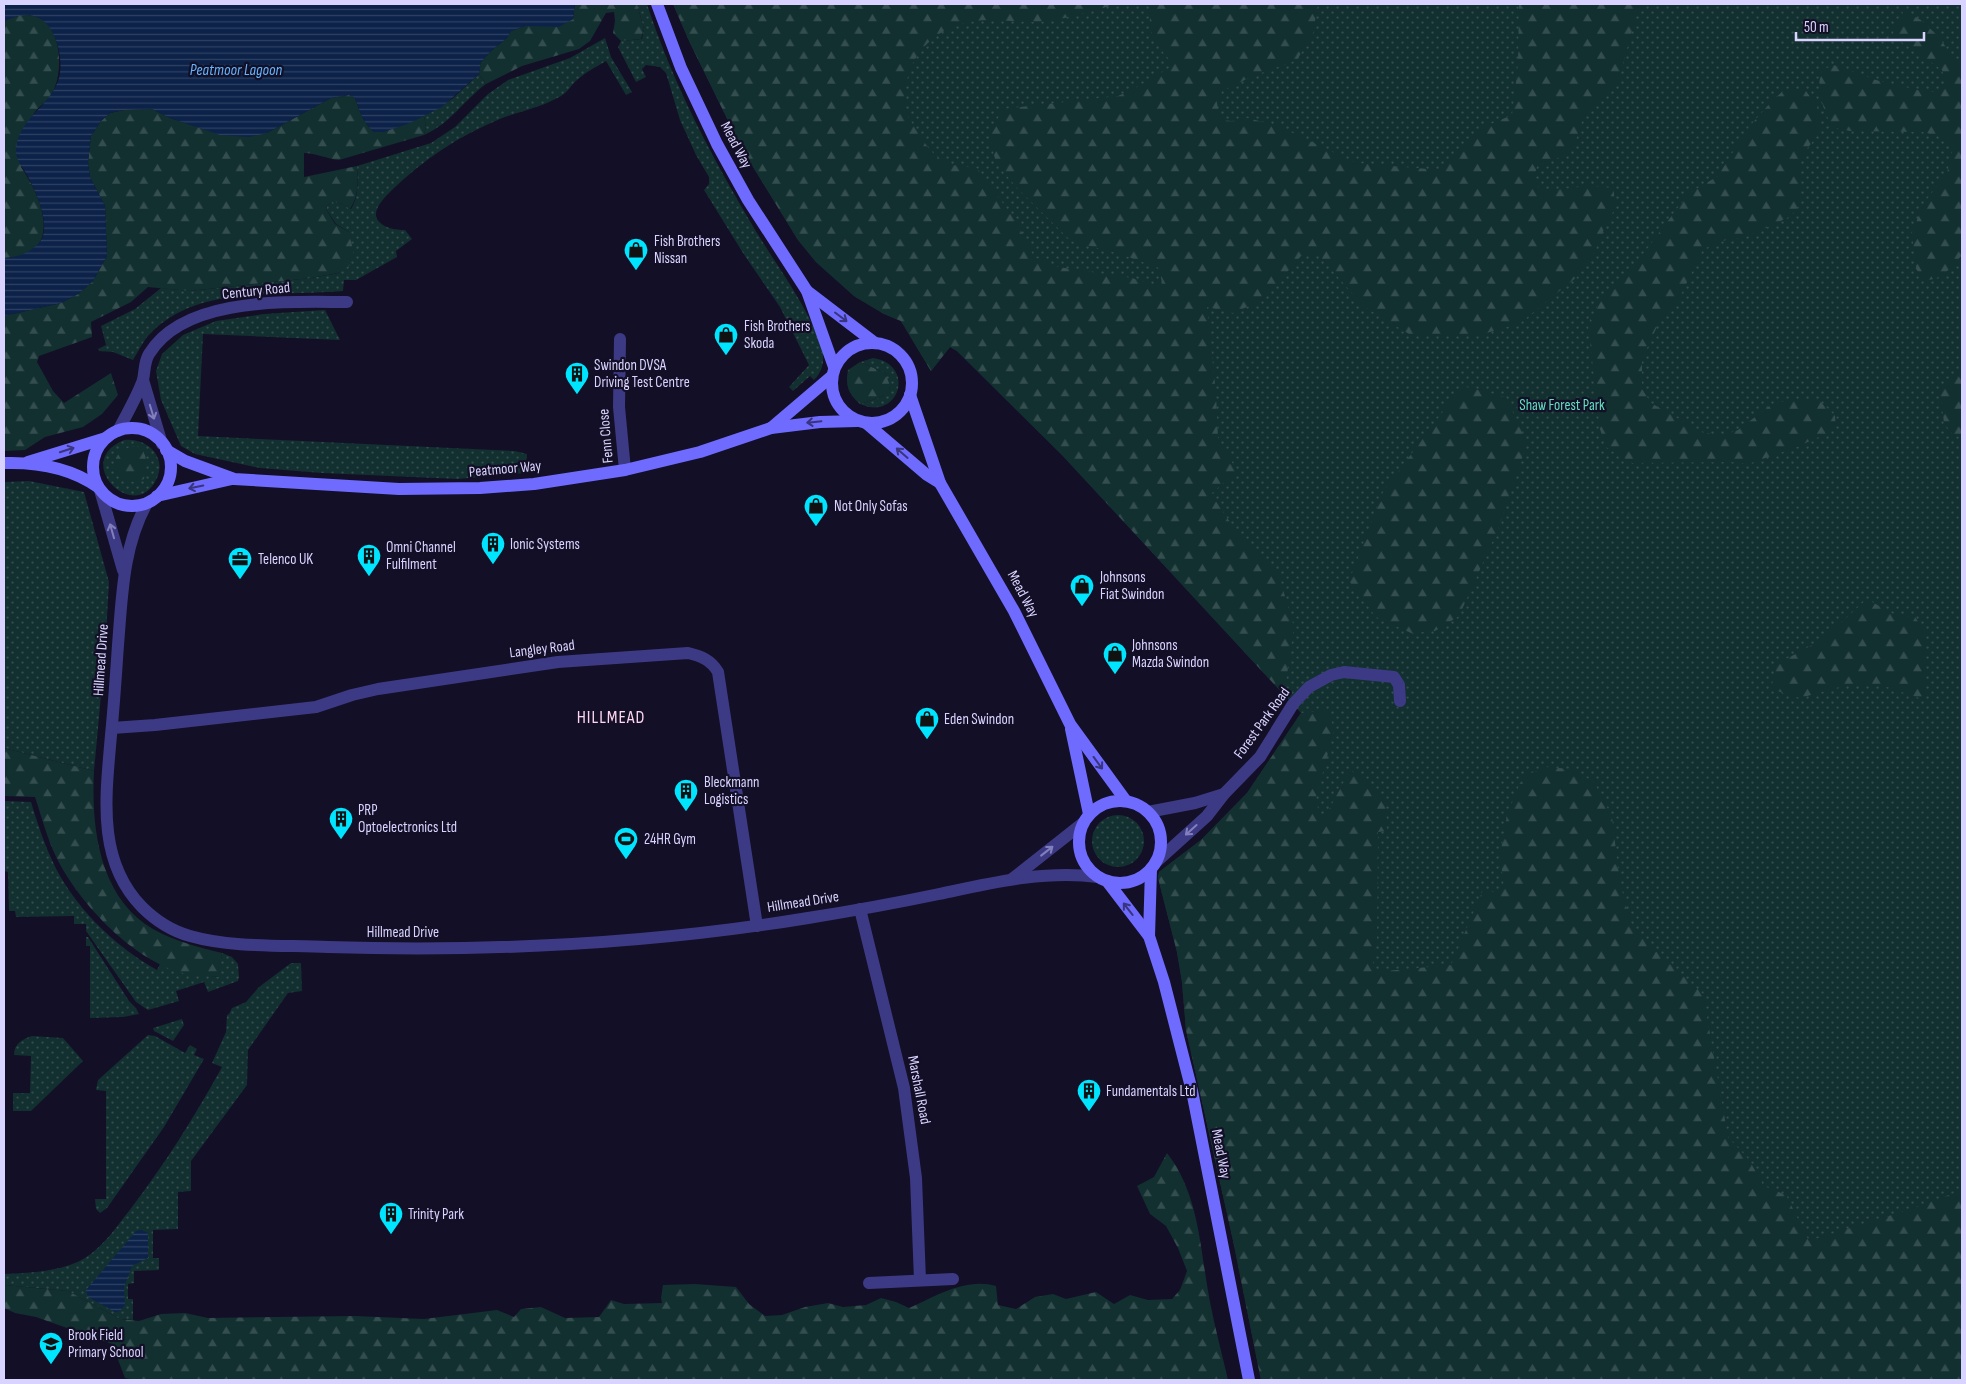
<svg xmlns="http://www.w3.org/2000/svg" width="1966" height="1384" font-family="'Sofia Sans Condensed',sans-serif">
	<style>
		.grass { fill: url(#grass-dots) }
		.forest { fill: url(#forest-firs) }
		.water { fill: url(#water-rules) }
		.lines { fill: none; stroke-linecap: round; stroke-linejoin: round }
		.street { stroke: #3d3a85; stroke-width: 12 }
		.secondary { stroke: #6f6bff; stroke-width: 12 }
		.oneway { stroke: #38347d }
		.oneway2 { stroke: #837fbc }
		.labels { text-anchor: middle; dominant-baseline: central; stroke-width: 4.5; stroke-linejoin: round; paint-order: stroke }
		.street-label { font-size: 15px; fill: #d9d4ff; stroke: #130f26 }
		.poi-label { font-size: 15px; fill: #d9d4ff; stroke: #130f26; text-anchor: start }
		.park-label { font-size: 15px; fill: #5fe0c0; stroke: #130f26 }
		.water-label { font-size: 16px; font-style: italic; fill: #62b6ff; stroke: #130f26 }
		.quarter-label { font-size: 18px; letter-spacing: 1px; fill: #ffd6f0; stroke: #130f26 }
	</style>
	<defs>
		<pattern id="grass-dots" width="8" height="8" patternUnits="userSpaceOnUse" patternTransform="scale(1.25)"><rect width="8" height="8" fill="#12302f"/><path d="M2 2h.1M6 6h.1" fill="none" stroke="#344d4e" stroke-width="1.8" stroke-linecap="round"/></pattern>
		<pattern id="forest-firs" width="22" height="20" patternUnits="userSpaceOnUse" patternTransform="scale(1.25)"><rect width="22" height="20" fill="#12302f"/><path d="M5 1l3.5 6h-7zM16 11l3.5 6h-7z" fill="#344d4e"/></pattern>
		<pattern id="water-rules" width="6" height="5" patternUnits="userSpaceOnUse" patternTransform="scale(1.25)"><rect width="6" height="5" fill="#0c2248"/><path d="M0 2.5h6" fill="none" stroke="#2f4163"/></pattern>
	</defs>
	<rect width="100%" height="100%" fill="#130f26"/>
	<g class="grass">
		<path d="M637,4h10c26,81 66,155 110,229 22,36 49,71 64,112 4,13 3,25 -7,35l-4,-4 -17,15 -4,-4 20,-22 -29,-58 -37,-54 -39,-63 5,-6v-7l-13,-22 -16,-35 -14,-47 -6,-6 -14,-2 -4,4 4,8 -10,5 -18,-35 3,-6 21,-2 2,-10z"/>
		<path d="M673,4h1289v1376h-701l-27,-135 -48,-215 -4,-48 -5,-30 -19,-74 1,-6 42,-32 46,-47 54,-80 -239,-258 -105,-104 -7,-4 -19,24 -30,-50 -17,-7 -30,-18 -38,-34 -18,-22 -56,-91 -52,-106z"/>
		<path d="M605,38l6,19 21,35 -6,3 -20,-34c-10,6 -20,11 -29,19 -6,5 -9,12 -16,16 -18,11 -41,15 -61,23 -40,16 -77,41 -108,71 -6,6 -20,19 -15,29 5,9 19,11 28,11l7,9 -16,12 1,6 -41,23h-12l-1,11c-64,6 -148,-8 -196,46 -5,7 -10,16 -14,23l-20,-8 -14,-1 -1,-2 8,-4 -5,-19 34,-17 26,-21 28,3 122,-13 28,-5 10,-41 -13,-8 -10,-15 1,-3 5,-4 8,1 11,6c8,-13 7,-28 6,-43l74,-23 24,-16 33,-33 20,-14 62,-22z"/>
		<path d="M479,74l7,10c-22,16 -36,40 -62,51l2,-8 -2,-11 28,-17z"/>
		<path d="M325,310l15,30 -137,-6 -5,102 317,15 12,3 -2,19 -67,6 -136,-6 -62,-5 -65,-14 -14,-8 -20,-46 -5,-29 6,-17 21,-19 33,-14 48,-7z"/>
		<path d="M873,358c44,7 26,64 -13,46l21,-7 9,-7 -5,-17 -25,-11z"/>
		<path d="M124,440c21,-3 43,15 33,38 -21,48 -87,-16 -33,-38z"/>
		<path d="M29,481l55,11 25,90 -4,71 -11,118 -90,-23v-266z"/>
		<path d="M4,801l27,1c6,19 12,39 21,58 20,45 62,86 105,110l3,-6 17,7 41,6 4,-24 10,4 6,7 1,13 -1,4 -30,11 -4,-10 -28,9 3,10 -31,9 -12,-8 -50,-71v-7h-12v-8l-58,1 -1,-6h-6l-1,-39 -4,-1z"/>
		<circle cx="1118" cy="841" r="26"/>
		<path d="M86,937h2l41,64 7,7 3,6 -16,3 -33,1v-72h-4z"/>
		<path d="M291,963h10l1,28 -14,2 -40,57 -1,35 -56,76v30l-13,1v37l-25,1v28h6v12l-25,1v12l-6,1v15h5v21l-13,-1 -52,-28 -64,-6v-11c23,-1 49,-2 71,-11 23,-9 39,-33 54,-52 35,-46 65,-93 93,-144l-10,-4 14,-31 1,-17 2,-1 3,-6 14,-6 13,-15z"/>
		<path d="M182,1019l2,6 -11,16 -19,-10 -1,-3z"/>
		<path d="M148,1035l7,1 30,17 5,-8 7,4 -3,6 10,4 -40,68 -57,81 -7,5 -4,-4 -1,-10h11v-108l-10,-1 2,-10z"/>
		<path d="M32,1036l31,2 20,23 -52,50h-18v-18h17l1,-37 -17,-1c0,-11 8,-16 18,-19z"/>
	</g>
	<g class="forest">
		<path d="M575,4h62l7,25 -3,10 -20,2 -8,-8 2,-12 -1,-9 -8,1 -16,28 -11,8 -57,17 -36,18 -7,-10 2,-12 10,-11 16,-13 4,-7 14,-5h34l14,-7z"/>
		<path d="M673,4h444c-22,6 -45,13 -67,17 -20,3 -40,-1 -61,-1 -38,0 -73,21 -82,60 -3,14 -5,26 3,40 10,14 19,35 37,43 8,3 21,4 30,5l39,53 18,36 24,10 74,11 31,10 -4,-20 -39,-14 -49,-13 -54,-53 -21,-25 -7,-29 14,-25 115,-13 19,-9 32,-19v-9c-16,-18 -24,-31 -16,-55h165l-5,29 -16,27 -44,16 -31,15 -5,12 3,17 12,1 16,-3 30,8 78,37 84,7 37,-40 35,-15 6,-51 1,-60h124l-5,5 -19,69 -35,37 -7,22 -9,17 -31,12 -3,12 5,10 15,2 34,-4 25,2 3,19 -10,17 -11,27 -18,26 -57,46 -40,12 -71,-1 -46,-28 -45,-52 -17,2 -38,44 -30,13 -26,-6 9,87 2,44 19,33 -26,23 25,37 43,45 15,51 -10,68 -222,-240 -105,-104 -7,-4 -19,24 -30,-50 -17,-7 -30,-18 -38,-34 -18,-22 -56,-91 -52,-106z"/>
		<path d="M1901,10l20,10 18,17 23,34v184c-11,12 -19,25 -37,25l-9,-11 -4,-37 12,-29 23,-30 6,-25 -5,-9 -25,-7 -73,-1 -18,-4c-9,-19 -17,-37 -10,-57l12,-5 42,15 50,12h12l8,-7 -4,-15 -49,-34 1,-10 9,-13z"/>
		<path d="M22,14c4,1 11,1 15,3 26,10 27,58 14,78 -4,7 -14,12 -18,20 -5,9 -9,40 -12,52 22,32 44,89 -17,91v-237z"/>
		<path d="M1783,91h23l14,20v15l-7,15 -12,16 -1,47 -9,12 -21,10 -27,12 -17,2 -23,9 -25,52 -17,17 -19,41v30l9,14 50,29 20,4 17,-6 34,-26 24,-5 23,1 16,16 1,13 -39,18 -49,17 -17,-2 -99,1 -26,-16 -6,-18 -12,-105 14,-26 21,-20 21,-25 44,-59 30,-18 30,-48 24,-27z"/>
		<path d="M349,95l6,3c5,14 8,25 19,34h9l41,-16 2,11 -2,8 -85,25c-12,-1 -23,-7 -35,-7v24l53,-11c1,16 2,30 -7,43l-10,-6 -8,-1 -5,4 -1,3 9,15 14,8 5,23 -5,11 -11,7 -27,5 -122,13 -41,-4 -17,15 -40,20 1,15 -53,19 -2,6 16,29 11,12 47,-30 7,22 -16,19 -19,13 -38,10 -20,13 -21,1v-135l57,-13 17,-9 15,-13 14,-25 -2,-50 -15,-29 -2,-15 3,-26 10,-15 9,-8 14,-3 28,-1 18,9 36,12 61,3 64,-35z"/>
		<path d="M860,362l25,11 4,10 1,8 -9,6 -21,7c-12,-10 -15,-19 -12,-34z"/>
		<path d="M1953,376l9,1v60l-8,-1 -10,-13 -4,-31z"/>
		<path d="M1462,386l44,11 21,46 -28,84 -40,89 -24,15 -24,2 -35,-16 -27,-36 34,-89z"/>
		<path d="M136,446l6,3c6,10 5,18 2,30l-8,3 -14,-1c-14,-15 -7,-33 14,-35z"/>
		<path d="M1867,599l28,16 20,2 11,17 -1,66 -38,-13 -37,-3 -50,14 -29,-9 6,-25 46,-25z"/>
		<path d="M1329,710l5,21 -19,71 9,17 26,-49c33,22 37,20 37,61l-9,1 -1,106 -5,31 2,3 77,-7 32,-75 15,3 6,-5 -4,-33 7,-40 13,-32 9,-9 17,-7 25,2 23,13 18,35 6,51 6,32 8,25 16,19 55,50 25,143 21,23 15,26 22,9 23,46 108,-34 45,-17v190h-701l-27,-135 -48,-215 -4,-48 -5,-30 -19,-74 1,-6 42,-32 46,-47 54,-80z"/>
		<path d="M4,748l90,23c-3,56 5,127 59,158 21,12 45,18 69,24l-3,24c-10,-1 -21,-1 -31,-3 -49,-9 -102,-64 -126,-106 -13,-22 -19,-47 -27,-71l-31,-1z"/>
		<path d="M1167,1153c33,42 33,98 43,149 5,26 12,52 18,78h-1092l-11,-2 -13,-34 -76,-27 -21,-4 -11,-5v-23l64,6 52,28 19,2 22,-7 24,-1 23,5 147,-2 69,3 73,-9 17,7 7,-8 20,-2 24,11 34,-1 12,-17 13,4 38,-1 -1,-5 2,-13 32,-1 41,3 13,17 16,12 17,-1 23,-8 23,-4 15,4 23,-2 15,-7 15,4 13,6c27,-12 57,-31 87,-22l2,19 18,4 19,-12 18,-3 13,5 30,-7 18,12 16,-9 18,5 24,-1 8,-9 7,-19 -9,-23 -12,-22 -16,-12 -13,-28 17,-9z"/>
	</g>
	<g class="water">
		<path d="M4,4h571l-2,15 -14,8 -34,-1 -14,5 -4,7 -16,13 -10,11 -2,12 -37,33 -34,17 -25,8h-9c-11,-9 -14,-20 -19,-34l-6,-3 -18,3 -64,35 -18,4 -29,-2 -50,-17 -18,-9 -28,1 -14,3 -9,8 -10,15 -3,26 2,15 15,29 2,50 -14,25 -15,13 -17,9 -57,13v-58c13,-1 24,-4 34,-14 15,-15 -1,-50 -10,-67 -4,-8 -13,-17 -12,-27 2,-31 32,-42 42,-69 7,-19 -1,-56 -21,-64 -12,-5 -22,0 -33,4z"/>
		<path d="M141,1230l7,3v25l-16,8 -8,21 1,18 -5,6 -5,1 -27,-15 -2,-7 50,-59z"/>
	</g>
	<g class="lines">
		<g class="street">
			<path d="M620,339l-1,68 6,63"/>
			<path d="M143,380l19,64"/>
			<path d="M118,431c8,-16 19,-34 25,-51 2,-9 1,-18 6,-26 35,-58 140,-52 198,-52"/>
			<path d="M100,490l23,80"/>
			<path d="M147,503c-24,43 -25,93 -29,142 -2,30 -4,60 -7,90 -5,60 -15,125 31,172 13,13 30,24 48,29 42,12 94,9 138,11 161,5 322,-3 480,-29 44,-7 88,-15 131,-24 52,-11 105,-24 159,-17"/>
			<path d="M112,728l43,-3 161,-18 36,-12 26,-6 180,-27 130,-9c13,3 23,7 30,19l39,254"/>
			<path d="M1148,812l47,-9 29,-9"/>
			<path d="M1155,863l52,-47 17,-22 36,-37 33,-53 16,-17 22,-12 13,-3 50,5 5,8 1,16"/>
			<path d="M1012,879l71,-56"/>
			<path d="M860,909l44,179 12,90 4,102"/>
			<path d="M869,1283l84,-4"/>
		</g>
		<g class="secondary">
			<path d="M657,4l24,64 36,76 31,56 59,91 27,76"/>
			<path d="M807,291l68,52"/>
			<circle cx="872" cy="383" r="40"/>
			<path d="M910,395l30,88 74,128 56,113 56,77"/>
			<path d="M866,423l61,52 13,8"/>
			<path d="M771,428l61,-52"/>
			<circle cx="132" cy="467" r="39"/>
			<path d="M166,450l19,11 49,18 165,10 81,-1 54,-4 91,-14 75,-18 71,-24 49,-6 37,-1"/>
			<path d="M28,462l78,-24"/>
			<path d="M4,463c32,-1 67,5 94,24"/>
			<path d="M157,496l75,-17"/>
			<path d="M1071,729l18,85"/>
			<circle cx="1120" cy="842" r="41"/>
			<path d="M1107,881l42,55 15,46 28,109 57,289"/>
			<path d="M1149,936l2,-67"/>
		</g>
	</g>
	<defs><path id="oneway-shaft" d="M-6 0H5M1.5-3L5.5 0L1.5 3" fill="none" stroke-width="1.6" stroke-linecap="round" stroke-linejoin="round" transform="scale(1.25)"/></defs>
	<g class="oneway">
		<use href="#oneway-shaft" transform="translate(841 317) rotate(37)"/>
		<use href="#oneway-shaft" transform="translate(814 422) rotate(174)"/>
		<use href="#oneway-shaft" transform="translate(67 450) rotate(-18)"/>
		<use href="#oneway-shaft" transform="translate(902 453) rotate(-139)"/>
		<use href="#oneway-shaft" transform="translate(196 487) rotate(168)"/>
		<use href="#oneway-shaft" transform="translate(1098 763) rotate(54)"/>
		<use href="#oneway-shaft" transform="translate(1128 909) rotate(-128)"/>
	</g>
	<g class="oneway2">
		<use href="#oneway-shaft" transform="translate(152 412) rotate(73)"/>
		<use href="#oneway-shaft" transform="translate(112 531) rotate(-106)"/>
		<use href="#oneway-shaft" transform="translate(1191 830) rotate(138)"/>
		<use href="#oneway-shaft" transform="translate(1047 851) rotate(-38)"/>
	</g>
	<defs>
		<symbol id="shop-pin" viewBox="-11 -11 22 30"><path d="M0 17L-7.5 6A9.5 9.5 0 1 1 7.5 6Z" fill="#00e5ff" stroke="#130f26"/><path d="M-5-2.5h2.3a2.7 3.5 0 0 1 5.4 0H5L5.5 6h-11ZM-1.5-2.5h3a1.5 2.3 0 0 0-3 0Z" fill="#111"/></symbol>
		<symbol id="building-pin" viewBox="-11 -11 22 30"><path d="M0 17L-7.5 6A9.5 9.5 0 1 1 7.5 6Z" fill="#00e5ff" stroke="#130f26"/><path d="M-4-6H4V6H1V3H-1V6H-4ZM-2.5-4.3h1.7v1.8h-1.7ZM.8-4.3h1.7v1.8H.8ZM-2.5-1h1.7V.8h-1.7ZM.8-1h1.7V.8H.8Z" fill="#111"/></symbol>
		<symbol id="office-pin" viewBox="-11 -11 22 30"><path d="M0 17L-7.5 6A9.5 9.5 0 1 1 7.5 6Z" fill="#00e5ff" stroke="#130f26"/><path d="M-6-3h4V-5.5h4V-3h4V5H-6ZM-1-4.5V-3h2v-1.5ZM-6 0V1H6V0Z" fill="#111"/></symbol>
		<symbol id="stadium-pin" viewBox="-11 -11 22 30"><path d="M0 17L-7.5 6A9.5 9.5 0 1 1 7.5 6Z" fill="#00e5ff" stroke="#130f26"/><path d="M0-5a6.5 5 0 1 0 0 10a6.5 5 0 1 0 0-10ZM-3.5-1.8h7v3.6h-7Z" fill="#111"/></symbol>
		<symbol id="school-pin" viewBox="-11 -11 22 30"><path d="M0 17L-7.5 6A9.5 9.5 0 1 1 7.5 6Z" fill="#00e5ff" stroke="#130f26"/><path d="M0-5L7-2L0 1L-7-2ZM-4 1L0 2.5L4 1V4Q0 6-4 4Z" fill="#111"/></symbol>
	</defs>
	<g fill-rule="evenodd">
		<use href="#shop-pin" x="622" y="236" width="28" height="38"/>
		<use href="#shop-pin" x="712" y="321" width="28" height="38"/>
		<use href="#building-pin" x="563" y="360" width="28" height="38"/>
		<use href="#shop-pin" x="802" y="492" width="28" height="38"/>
		<use href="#building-pin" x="479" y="530" width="28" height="38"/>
		<use href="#building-pin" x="355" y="542" width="28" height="38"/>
		<use href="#office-pin" x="226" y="545" width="28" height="38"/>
		<use href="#shop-pin" x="1068" y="572" width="28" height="38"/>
		<use href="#shop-pin" x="1101" y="640" width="28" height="38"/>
		<use href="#shop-pin" x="913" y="705" width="28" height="38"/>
		<use href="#building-pin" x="672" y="777" width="28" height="38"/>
		<use href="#building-pin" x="327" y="805" width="28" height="38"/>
		<use href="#stadium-pin" x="612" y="825" width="28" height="38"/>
		<use href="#building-pin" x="1075" y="1077" width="28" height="38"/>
		<use href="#building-pin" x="377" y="1200" width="28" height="38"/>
		<use href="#school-pin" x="37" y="1330" width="28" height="38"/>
	</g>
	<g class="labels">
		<g class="street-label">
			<text transform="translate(736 145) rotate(62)">Mead Way</text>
			<text transform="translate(256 291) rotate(-6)">Century Road</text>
			<text transform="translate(606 436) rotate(-95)">Fenn Close</text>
			<text transform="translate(505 469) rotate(-5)">Peatmoor Way</text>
			<text transform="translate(1023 594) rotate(62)">Mead Way</text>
			<text transform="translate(542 649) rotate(-7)">Langley Road</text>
			<text transform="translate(101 660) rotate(-86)">Hillmead Drive</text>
			<text transform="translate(1262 723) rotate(-54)">Forest Park Road</text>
			<text transform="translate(803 902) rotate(-9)">Hillmead Drive</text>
			<text x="403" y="932">Hillmead Drive</text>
			<text transform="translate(919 1090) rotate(79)">Marshall Road</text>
			<text transform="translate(1221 1154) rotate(79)">Mead Way</text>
		</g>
		<g class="poi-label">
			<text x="654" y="241">Fish Brothers<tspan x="654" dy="17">Nissan</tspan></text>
			<text x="744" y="326">Fish Brothers<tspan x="744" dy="17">Skoda</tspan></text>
			<text x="594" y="365">Swindon DVSA<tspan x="594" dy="17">Driving Test Centre</tspan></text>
			<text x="834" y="506">Not Only Sofas</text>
			<text x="510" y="544">Ionic Systems</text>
			<text x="386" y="547">Omni Channel<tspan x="386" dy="17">Fulfilment</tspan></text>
			<text x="258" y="559">Telenco UK</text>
			<text x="1100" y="577">Johnsons<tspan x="1100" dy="17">Fiat Swindon</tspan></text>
			<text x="1132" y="645">Johnsons<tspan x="1132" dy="17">Mazda Swindon</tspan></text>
			<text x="944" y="719">Eden Swindon</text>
			<text x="704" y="782">Bleckmann<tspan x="704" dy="17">Logistics</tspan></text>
			<text x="358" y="810">PRP<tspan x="358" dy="17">Optoelectronics Ltd</tspan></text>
			<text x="644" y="839">24HR Gym</text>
			<text x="1106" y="1091">Fundamentals Ltd</text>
			<text x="408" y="1214">Trinity Park</text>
			<text x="68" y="1335">Brook Field<tspan x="68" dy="17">Primary School</tspan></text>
		</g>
		<g class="park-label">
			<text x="1562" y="405">Shaw Forest Park</text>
		</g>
		<g class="water-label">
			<text x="236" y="70">Peatmoor Lagoon</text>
		</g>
		<g class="quarter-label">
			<text x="611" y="717">HILLMEAD</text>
		</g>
	</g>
	<rect width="1966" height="1384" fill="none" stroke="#d9d4ff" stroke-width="10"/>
	<path d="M1796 32v8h128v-8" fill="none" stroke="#d9d4ff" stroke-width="2.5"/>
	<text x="1804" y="32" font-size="15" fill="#d9d4ff" stroke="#130f26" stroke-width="4" paint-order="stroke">50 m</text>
</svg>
